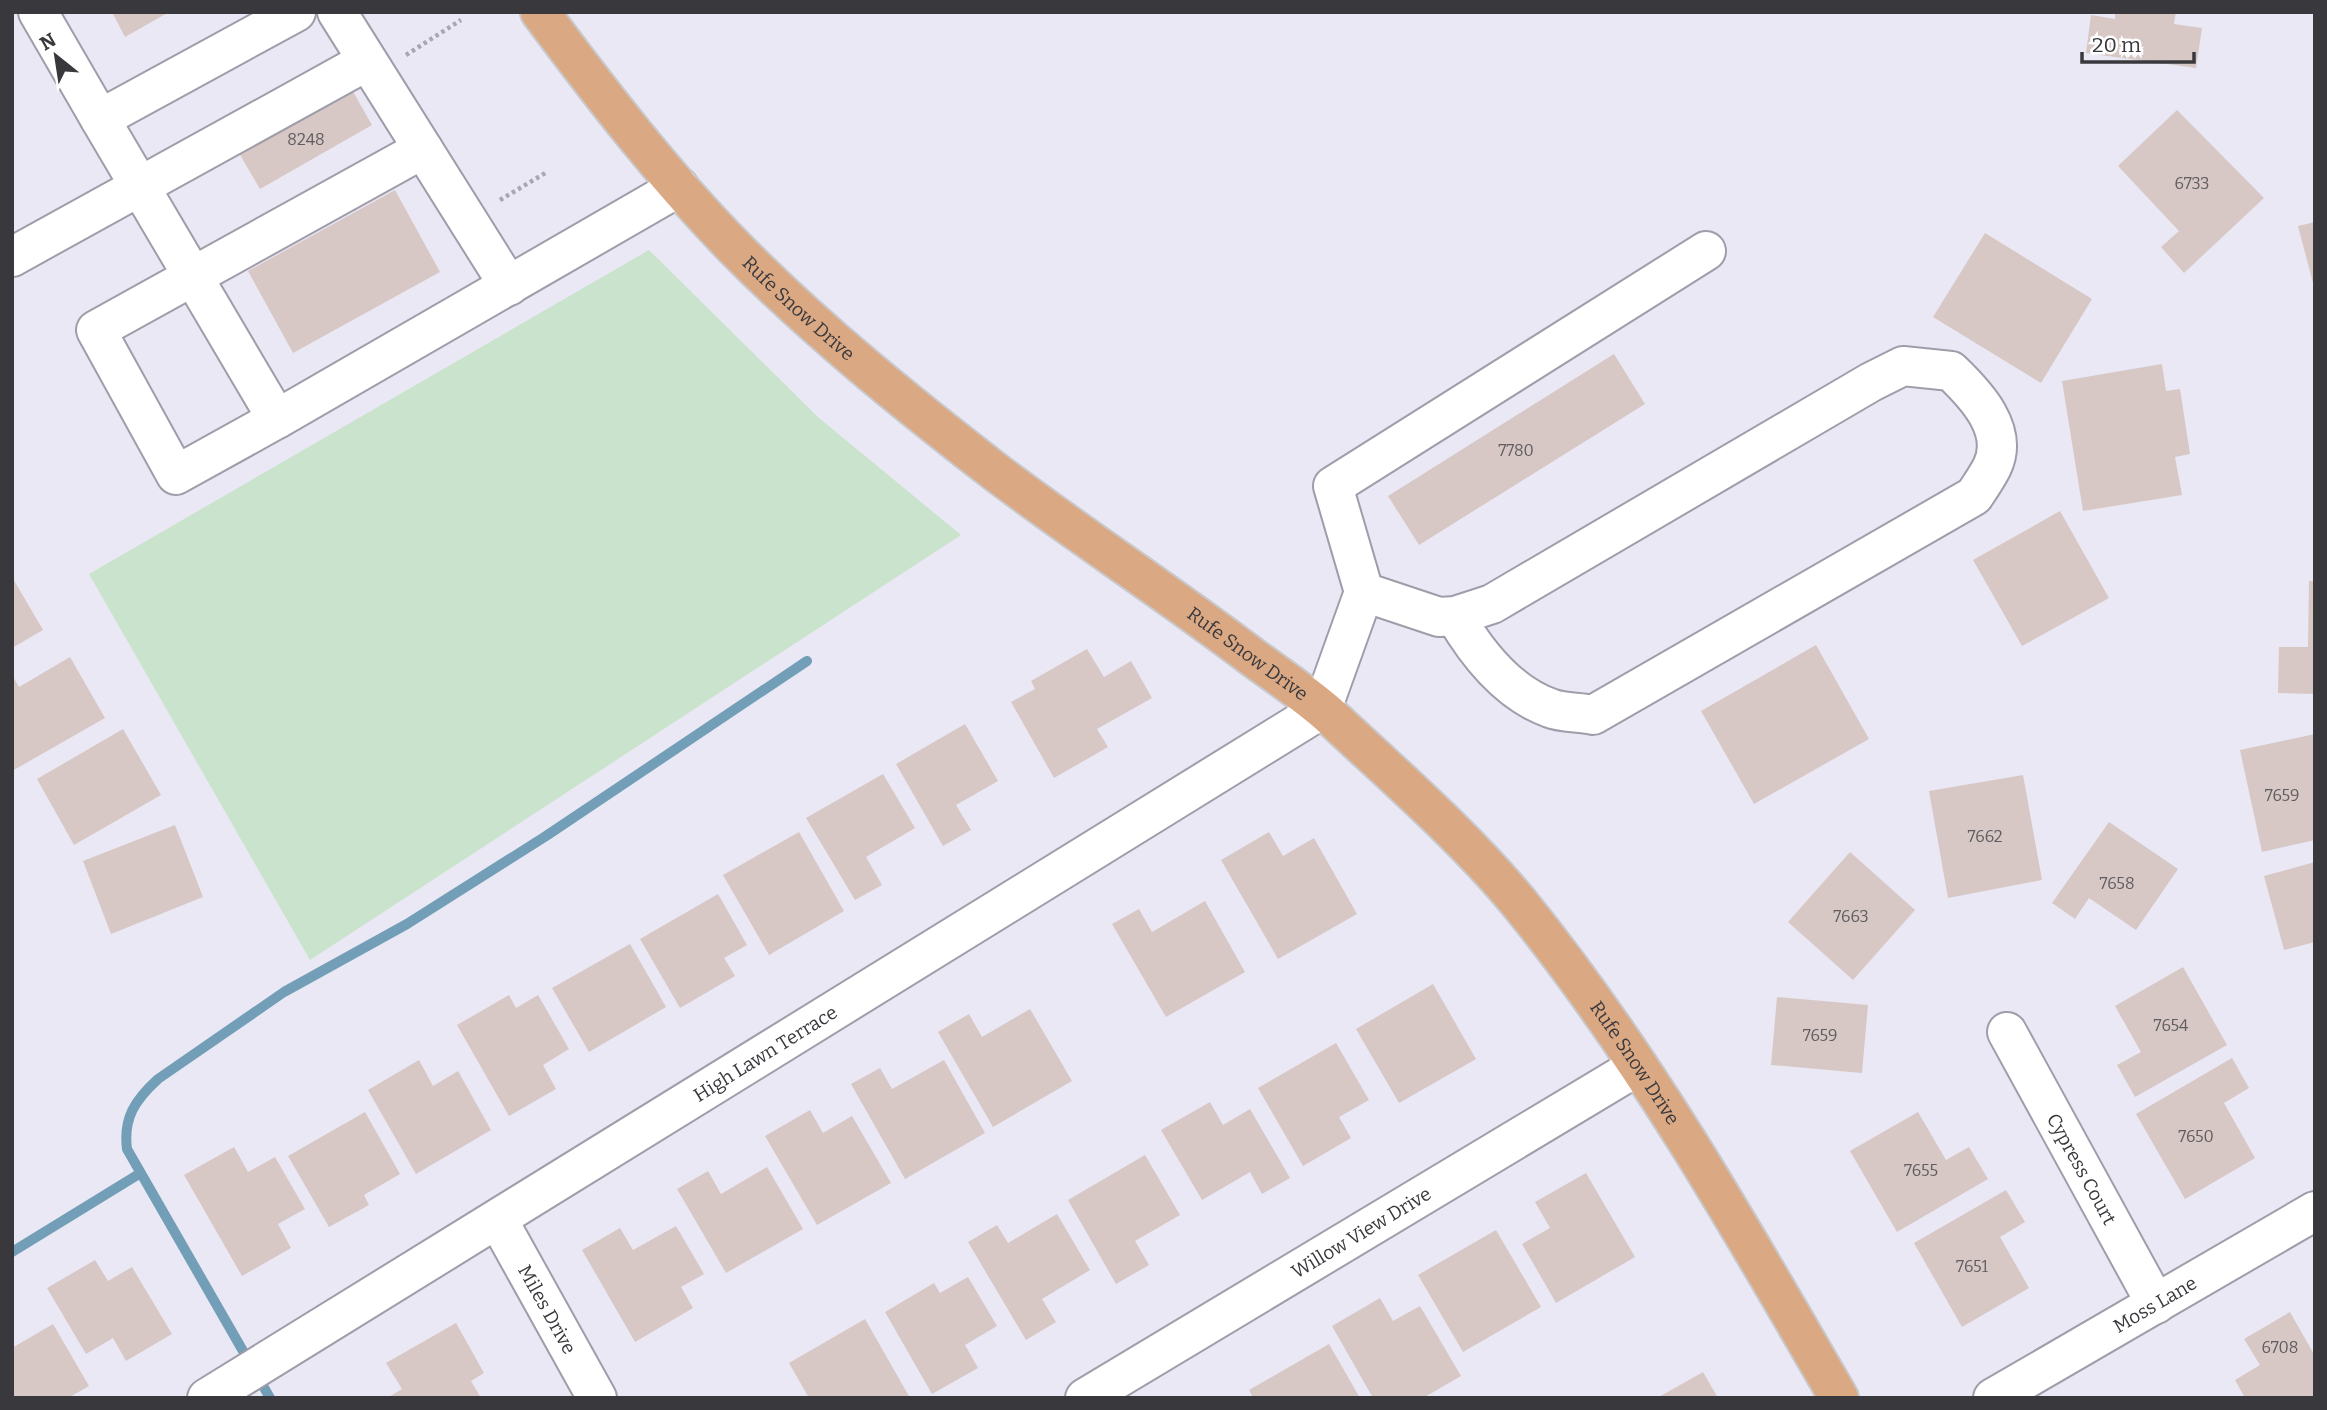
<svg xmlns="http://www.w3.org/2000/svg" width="2327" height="1410" font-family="Bitter,serif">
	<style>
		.green { fill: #cae3cc }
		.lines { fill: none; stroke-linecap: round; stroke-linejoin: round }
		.stream { stroke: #729fb7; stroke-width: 10 }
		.building { fill: #d7c8c6 }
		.minor-casing { stroke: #9e9da9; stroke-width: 42 }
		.major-casing { stroke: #c8c7c9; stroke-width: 42 }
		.path { stroke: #a8a6b0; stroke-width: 4.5; stroke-dasharray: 3.5 3.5; stroke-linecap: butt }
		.minor { stroke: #fff; stroke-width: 38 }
		.major { stroke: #daa883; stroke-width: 38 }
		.labels { text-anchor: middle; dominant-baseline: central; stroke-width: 5; stroke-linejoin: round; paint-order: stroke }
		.number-label { font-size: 16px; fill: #605c5f }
		.street-label { font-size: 19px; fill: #39383d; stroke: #fff }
	</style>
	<rect width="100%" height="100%" fill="#eae8f4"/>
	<path class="green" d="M649,250l170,168 142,117 -651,425 -221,-386z"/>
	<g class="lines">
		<g class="stream">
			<path d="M12,1252l127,-78"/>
			<path d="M270,1398l-143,-249c-4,-31 8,-49 31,-70l126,-87 123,-68 139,-88 261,-175"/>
		</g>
	</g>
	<g class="building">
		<path d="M112,12h57l-44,25z"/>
		<path d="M2115,12h61l-2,12 28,4 -6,40 -110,-15 5,-38 24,4z"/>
		<path d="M351,88l21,37 -112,64 -21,-36z"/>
		<path d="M2177,110l87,88 -80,75 -23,-26 18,-16 -61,-65z"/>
		<path d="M395,190l45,82 -147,81 -45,-82z"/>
		<path d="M2315,222v65h-1l-16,-61z"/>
		<path d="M1985,233l107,66 -51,84 -108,-66z"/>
		<path d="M1614,354l31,50 -226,141 -31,-49z"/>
		<path d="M2162,364l4,27 14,-2 10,65 -15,3 7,38 -99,16 -21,-130z"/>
		<path d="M2060,511l49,87 -87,48 -49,-86z"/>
		<path d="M12,577l31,53 -31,18z"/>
		<path d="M2309,581h6v113l-37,-1 1,-46h29z"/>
		<path d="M1816,645l53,94 -115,65 -53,-93z"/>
		<path d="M1087,649l17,28 27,-16 21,37 -55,31 11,18 -54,31 -43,-76 24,-13 -4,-8z"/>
		<path d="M70,657l35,61 -93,53v-96l7,12z"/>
		<path d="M965,724l33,57 -42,24 15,25 -28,16 -47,-82z"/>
		<path d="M123,729l38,66 -87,50 -37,-66z"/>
		<path d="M2315,734v106l-53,12 -22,-102z"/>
		<path d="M883,774l32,54 -49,29 16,28 -27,15 -49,-82z"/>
		<path d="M2023,775l19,105 -94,18 -19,-107z"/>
		<path d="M2109,822l69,47 -42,61 -47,-32 -14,21 -23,-16z"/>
		<path d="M175,825l28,72 -92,37 -28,-73z"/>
		<path d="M799,832l45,79 -75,44 -46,-80z"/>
		<path d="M1269,832l14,24 31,-18 43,76 -79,45 -57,-99z"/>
		<path d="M1850,852l65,58 -62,70 -65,-58z"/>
		<path d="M2315,862v80l-31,8 -20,-74z"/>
		<path d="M718,894l29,51 -23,13 11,18 -55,32 -40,-69z"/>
		<path d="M1205,901l40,71 -79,45 -54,-93 27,-15 13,23z"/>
		<path d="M630,944l36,63 -77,45 -37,-64z"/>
		<path d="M2183,967l44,78 -92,52 -18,-32 24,-13 -26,-46z"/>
		<path d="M1433,984l43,75 -77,44 -43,-74z"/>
		<path d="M509,995l7,13 22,-13 31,54 -26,16 13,24 -47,27 -52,-91z"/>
		<path d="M1777,997l91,8 -6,68 -91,-8z"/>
		<path d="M1030,1009l42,72 -79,46 -55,-95 31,-18 13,23z"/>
		<path d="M1336,1043l33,57 -30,17 12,21 -48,28 -45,-78z"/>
		<path d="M2232,1058l17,30 -25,15 31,55 -70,41 -49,-85z"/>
		<path d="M419,1060l14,26 25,-15 33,59 -75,44 -48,-84z"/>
		<path d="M944,1060l41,73 -80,46 -54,-95 29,-16 12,21z"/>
		<path d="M1210,1102l13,23 27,-16 40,69 -28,16 -12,-22 -48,28 -41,-70z"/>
		<path d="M810,1110l13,23 29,-17 39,67 -74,42 -52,-89z"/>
		<path d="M365,1112l35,62 -36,21 5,10 -40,22 -41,-71z"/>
		<path d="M1918,1112l28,48 23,-13 19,32 -91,53 -47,-81z"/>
		<path d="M234,1147l14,25 27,-15 30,52 -27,15 13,24 -49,28 -58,-101z"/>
		<path d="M1145,1155l35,60 -45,26 14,24 -33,19 -48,-84z"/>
		<path d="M767,1167l36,62 -77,44 -49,-84 31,-18 13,23z"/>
		<path d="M1586,1173l49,84 -79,46 -34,-59 28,-16 -15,-26z"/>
		<path d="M2006,1190l19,32 -25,15 29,51 -67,39 -48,-84z"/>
		<path d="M1057,1214l33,56 -48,29 14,23 -30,18 -58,-98 29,-17 11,18z"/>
		<path d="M676,1226l28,48 -23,13 12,21 -58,34 -53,-92 38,-22 13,22z"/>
		<path d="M1496,1230l45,77 -78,45 -45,-77z"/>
		<path d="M95,1260l13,21 24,-14 40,67 -46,27 -13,-23 -27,16 -39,-66z"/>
		<path d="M968,1277l29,49 -32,19 13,23 -46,26 -47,-82 49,-29 6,10z"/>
		<path d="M1380,1298l13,23 27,-15 41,70 -38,22h-50l-41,-72z"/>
		<path d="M2290,1312l25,44v42h-70l-10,-18 25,-15 -16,-26z"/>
		<path d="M865,1319l45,79h-101l-20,-35z"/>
		<path d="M456,1323l28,50 -13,8 10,17h-94l15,-9 -16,-26z"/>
		<path d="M53,1324l36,62 -21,12h-56v-50z"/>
		<path d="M1329,1344l31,54h-107l-4,-8z"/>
		<path d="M1703,1372l15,26h-61z"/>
	</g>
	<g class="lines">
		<defs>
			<g id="minor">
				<path d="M38,12l62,107 196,-107"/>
				<path d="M337,12l172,274"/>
				<path d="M100,119l177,300 402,-232"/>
				<path d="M12,257l355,-196"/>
				<path d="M277,419l-101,56 -80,-145 327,-181"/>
				<path d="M1364,592l75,25 16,-1 37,-12 379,-222 32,-16 48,5c24,23 59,59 41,96 -5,10 -12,20 -18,29l-381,219c-14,-3 -31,-2 -43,-7 -42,-15 -74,-56 -95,-92"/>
				<path id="s1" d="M2007,1032l149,272"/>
				<path id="s2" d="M498,1220l99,178"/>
				<path id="s3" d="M207,1398l1115,-689 42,-117 -31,-106 373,-235"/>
				<path id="s4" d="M1085,1398l553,-332"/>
				<path id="s5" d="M1993,1398l322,-187"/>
			</g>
			<g id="major">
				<path id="s6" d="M540,12c61,82 125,165 197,238 79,80 167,151 256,220 84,64 174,122 258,186 26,19 53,37 77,58 63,59 138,124 192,190 124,153 221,324 319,494"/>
			</g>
		</defs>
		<use href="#minor" class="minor-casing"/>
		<use href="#major" class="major-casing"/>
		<g class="path">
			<path d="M406,55l55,-35"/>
			<path d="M500,200l47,-28"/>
		</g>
		<use href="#minor" class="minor"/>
		<use href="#major" class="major"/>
	</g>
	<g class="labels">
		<g class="number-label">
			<text x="306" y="139">8248</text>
			<text x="2192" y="183">6733</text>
			<text x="1516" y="450">7780</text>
			<text x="2282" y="795">7659</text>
			<text x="1985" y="836">7662</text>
			<text x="2117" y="883">7658</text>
			<text x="1851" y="916">7663</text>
			<text x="2171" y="1025">7654</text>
			<text x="1820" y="1035">7659</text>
			<text x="2196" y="1136">7650</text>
			<text x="1921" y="1170">7655</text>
			<text x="1972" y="1266">7651</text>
			<text x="2280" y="1347">6708</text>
		</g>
		<g class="street-label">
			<text stroke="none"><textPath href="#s6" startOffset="394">Rufe Snow Drive</textPath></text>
			<text stroke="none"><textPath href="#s6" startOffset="961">Rufe Snow Drive</textPath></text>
			<text stroke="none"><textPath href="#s3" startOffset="656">High Lawn Terrace</textPath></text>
			<text stroke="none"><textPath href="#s6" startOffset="1528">Rufe Snow Drive</textPath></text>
			<text stroke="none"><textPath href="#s1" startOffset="156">Cypress Court</textPath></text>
			<text stroke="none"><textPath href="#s4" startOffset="322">Willow View Drive</textPath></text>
			<text stroke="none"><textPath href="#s5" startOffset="187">Moss Lane</textPath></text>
			<text stroke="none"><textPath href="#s2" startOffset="102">Miles Drive</textPath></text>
		</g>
	</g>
	<rect width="2327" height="1410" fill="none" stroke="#39383d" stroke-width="28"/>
	<g transform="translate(56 56) rotate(330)" stroke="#ffffff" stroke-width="5" paint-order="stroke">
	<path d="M0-5L12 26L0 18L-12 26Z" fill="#39383d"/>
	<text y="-10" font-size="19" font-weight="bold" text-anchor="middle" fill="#39383d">N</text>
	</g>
	<path d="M2082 52v10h112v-10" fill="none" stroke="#39383d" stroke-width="3.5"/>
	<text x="2092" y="52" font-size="21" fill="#39383d" stroke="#ffffff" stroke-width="5" paint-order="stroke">20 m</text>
</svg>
